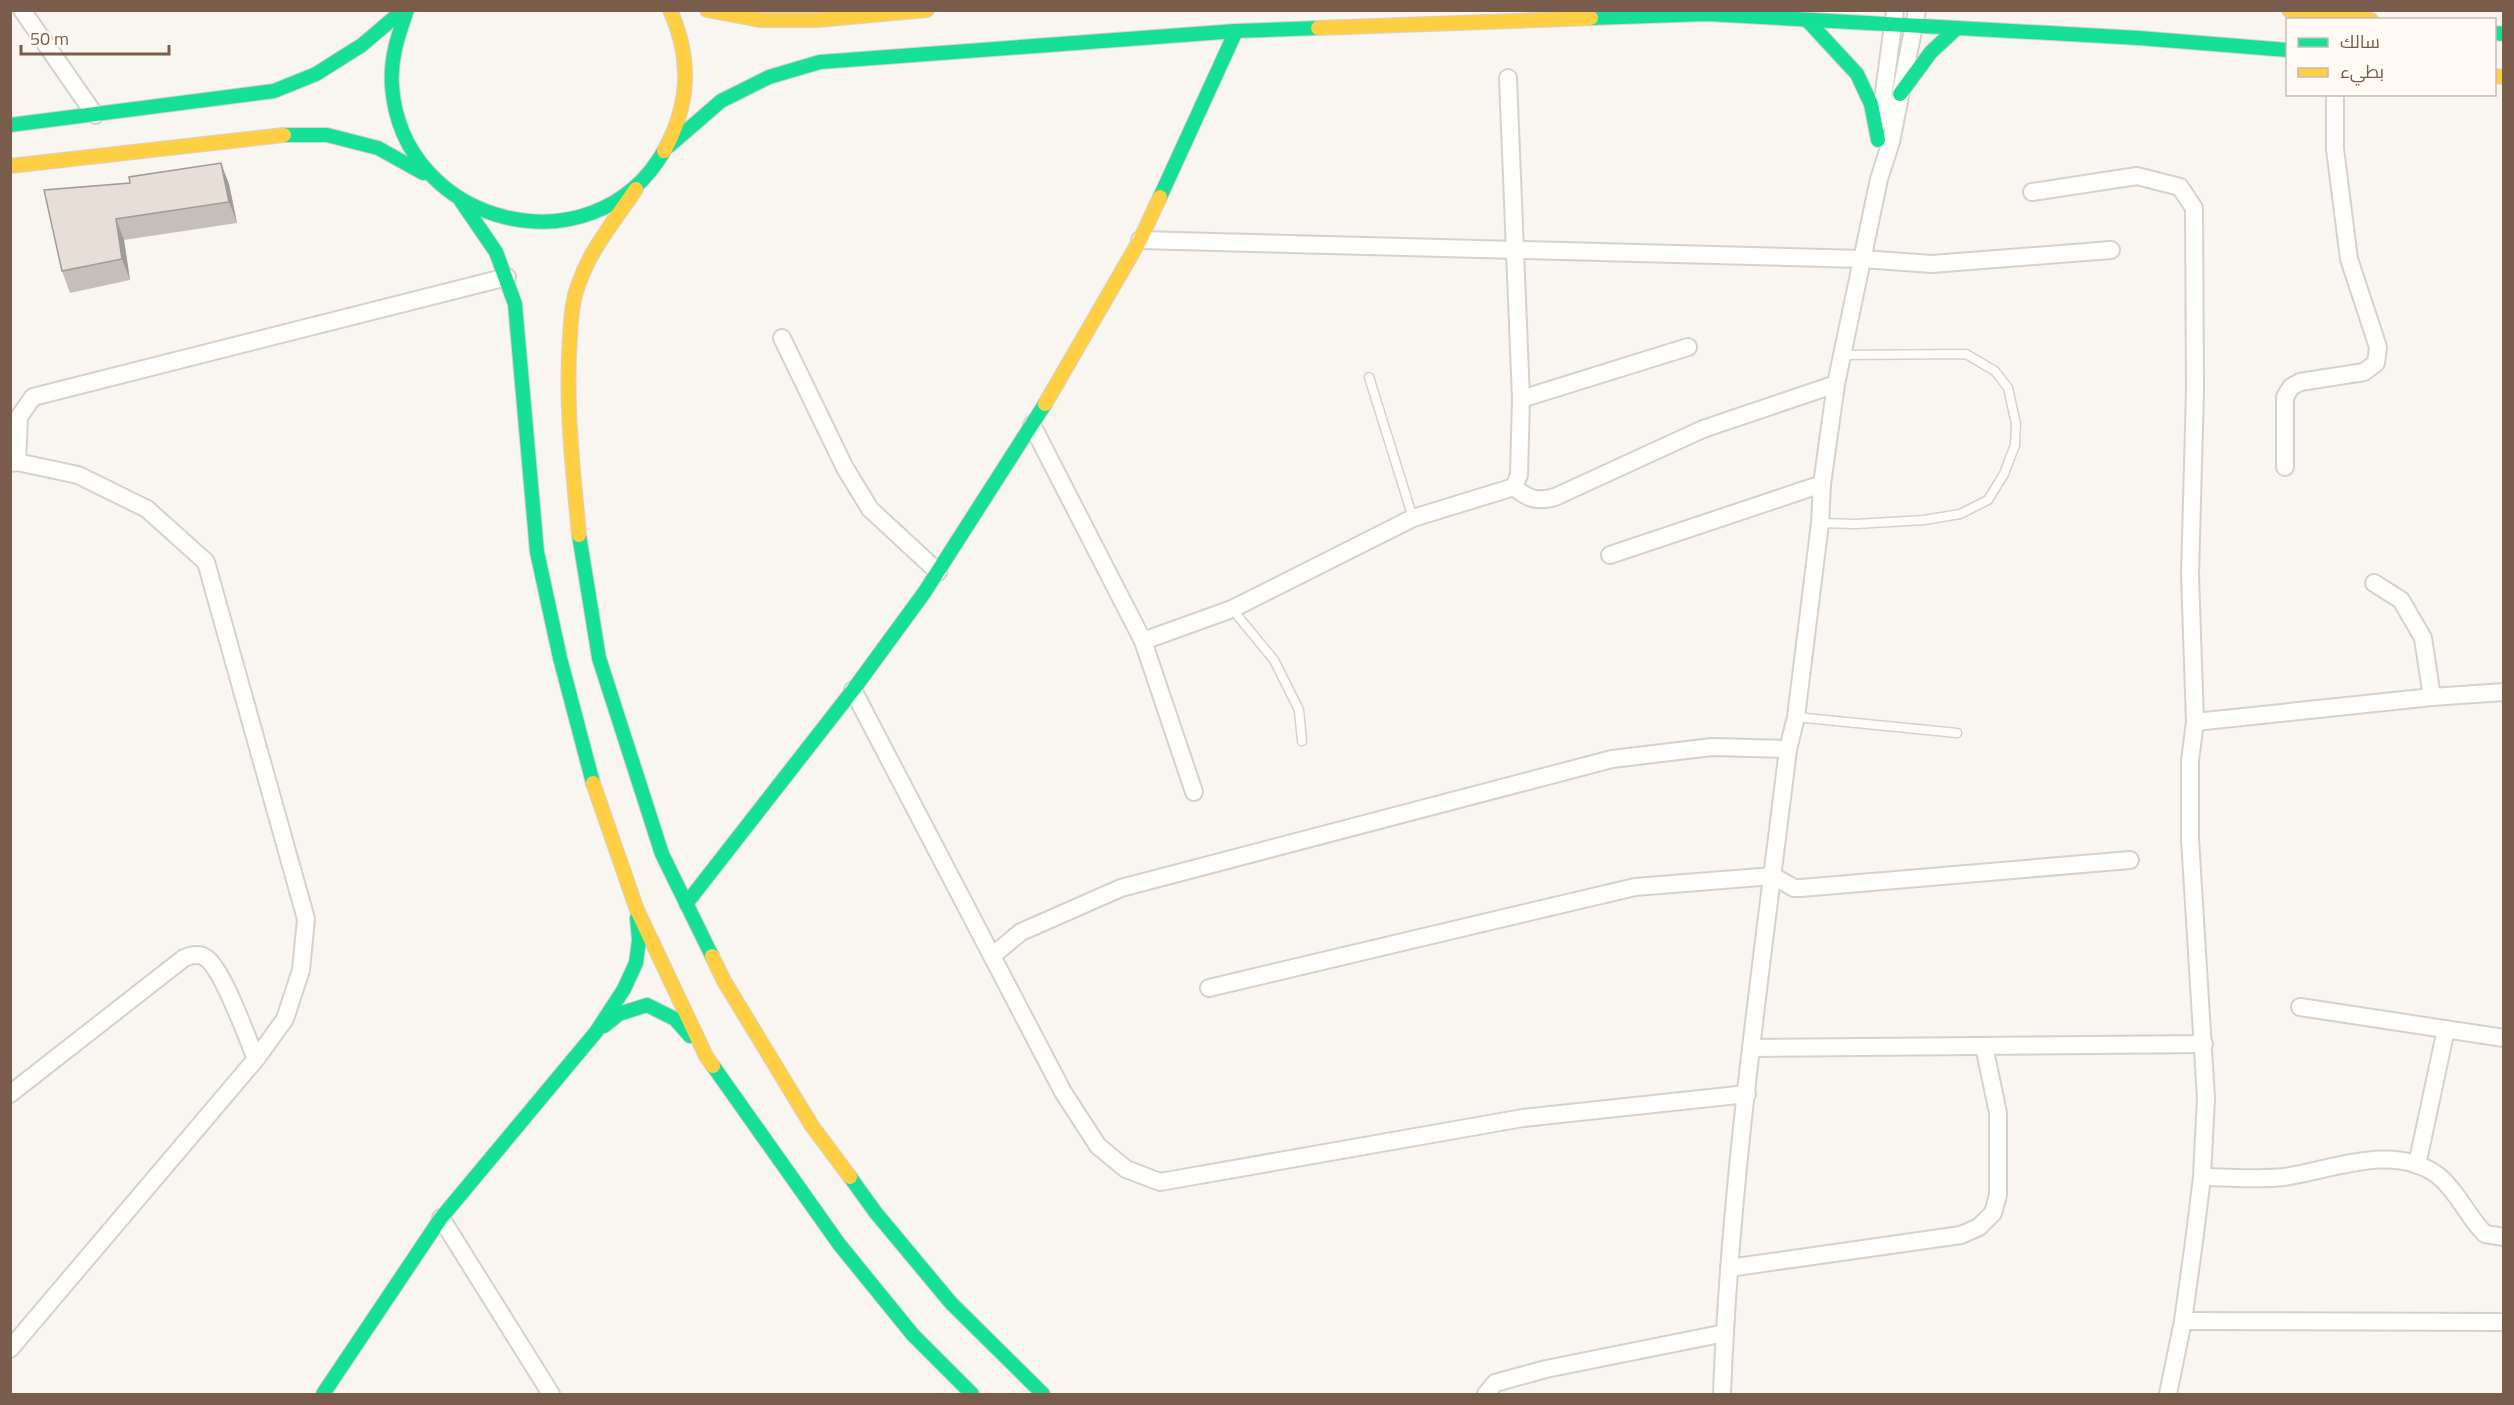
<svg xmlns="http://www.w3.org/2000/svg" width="2514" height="1405" font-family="'Titillium Web',Cairo,sans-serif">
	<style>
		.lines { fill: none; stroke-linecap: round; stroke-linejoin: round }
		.lane-casing { stroke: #d7d1cb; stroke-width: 11 }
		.street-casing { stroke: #d7d1cb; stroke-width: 20 }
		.fast-casing { stroke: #d9d2cb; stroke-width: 16 }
		.slow-casing { stroke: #d9d2cb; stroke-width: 16 }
		.lane { stroke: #fefefd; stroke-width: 8 }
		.street { stroke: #fefefd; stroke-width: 16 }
		.fast { stroke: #16e098; stroke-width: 14 }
		.slow { stroke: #ffcf43; stroke-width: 14 }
		.wall { fill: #c6bfb9 }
		.shaded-wall { fill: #a19b96 }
		.building { fill: #e6ded7; stroke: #a19b96; stroke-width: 1.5 }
	</style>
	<rect width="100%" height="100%" fill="#f9f5f0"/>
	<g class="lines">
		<defs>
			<g id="lane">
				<path d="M1369,377l44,141"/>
				<path d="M1820,523l36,1 68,-4 36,-6 28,-14 16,-26 11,-29 1,-21 -8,-36 -13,-17 -29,-17 -124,1"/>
				<path d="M1232,609l42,51 25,50 3,31"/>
				<path d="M1796,717l161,16"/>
			</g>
			<g id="street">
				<path d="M22,10l73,105"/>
				<path d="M1880,122l15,-112"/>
				<path d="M2032,192l105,-16 43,11 14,21 1,182 -5,185 5,147 -5,38v79l16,259 -4,79 -8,65 -11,79 -15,73"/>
				<path d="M1140,240l722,19 70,5 179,-14"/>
				<path d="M782,338l63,130 25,41 68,63"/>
				<path d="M1521,399l167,-52"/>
				<path d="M1032,425l111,216 51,151"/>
				<path d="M17,462l2,-45 14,-20 474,-120"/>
				<path d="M10,463l7,-1 61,13 69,34 59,53 100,357 -5,51 -16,49 -29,40 -246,290"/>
				<path d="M2285,467v-70l6,-10 9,-5 64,-10 12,-9 2,-16 -29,-88 -14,-110v-55"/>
				<path d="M1514,487c14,12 23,15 41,10l148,-68 133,-45"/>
				<path d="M1610,555l212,-71"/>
				<path d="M2374,583l27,17 22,38 9,59"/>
				<path d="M1143,641l89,-32 181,-91 101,-31 5,-12 2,-76 -13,-321"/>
				<path d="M853,690l210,402 35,54 28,23 34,13 363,-64 224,-24"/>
				<path d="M2195,722l237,-25 72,-5"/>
				<path d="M992,956l29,-24 100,-44 491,-129 100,-12 76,2"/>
				<path d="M1209,988l426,-101 138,-11 21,12h7l329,-28"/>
				<path d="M2300,1007l204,31"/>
				<path d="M1751,1048l453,-4"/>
				<path d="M10,1094l174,-136c7,-3 15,-5 22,0 17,11 41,80 50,101"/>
				<path d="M2417,1165l29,-136"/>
				<path d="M2202,1177c27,0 56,3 82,0 48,-7 107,-34 152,-3 21,16 31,42 49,60l19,3"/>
				<path d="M441,1218l110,176"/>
				<path d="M1729,1268l232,-33 18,-8 14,-14 5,-18v-82l-14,-67"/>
				<path d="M2183,1321l321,1"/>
				<path d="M1486,1394l9,-11 51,-14 179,-36"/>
				<path d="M1722,1394c8,-216 40,-430 66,-645l8,-32 24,-194 2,-39 14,-100 43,-205 12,-37 26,-132"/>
			</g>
			<g id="fast">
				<path d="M407,10c-9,26 -17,48 -15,76 10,140 201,188 272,65"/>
				<path d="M1591,18l116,-4 432,24 149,12"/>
				<path d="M1807,20l50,54 14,30 7,36"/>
				<path d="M2494,33l10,1"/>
				<path d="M1900,94l31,-42 26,-24"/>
				<path d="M10,125l264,-34 42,-17 46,-29 41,-35"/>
				<path d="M284,135h43l51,13 45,25"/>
				<path d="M669,146l52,-45 48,-24 51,-15 416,-31 82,-3"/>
				<path d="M1160,197l76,-166"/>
				<path d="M461,201l35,51 19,52 22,248 23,106 33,125"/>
				<path d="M579,535l20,123 63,196 50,102"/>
				<path d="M686,904l167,-214 71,-97 121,-189"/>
				<path d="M604,1026l15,-12 28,-9 28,14 15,17"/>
				<path d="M713,1066l126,178 74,91 59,59"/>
				<path d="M850,1177l26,36 75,90 92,91"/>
				<path d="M323,1394l118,-176 155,-186 28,-43 12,-26 3,-23 -2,-22"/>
			</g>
			<g id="slow">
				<path d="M707,10l53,10h57l110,-10"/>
				<path d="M2289,10l82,10"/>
				<path d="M1318,28l273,-10"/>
				<path d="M2494,76l10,1"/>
				<path d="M664,151c26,-47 28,-92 6,-141"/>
				<path d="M10,166l274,-31"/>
				<path d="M1045,404l95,-164 20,-43"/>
				<path d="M579,535c-6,-66 -14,-132 -9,-198 1,-18 2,-37 9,-54 12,-35 37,-64 57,-94"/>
				<path d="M593,783l44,127 69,146 7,10"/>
				<path d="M712,956l12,25 88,145 38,51"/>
			</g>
		</defs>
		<use href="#lane" class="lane-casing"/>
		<use href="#street" class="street-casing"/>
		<use href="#fast" class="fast-casing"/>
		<use href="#slow" class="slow-casing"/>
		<use href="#lane" class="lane"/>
		<use href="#street" class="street"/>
		<use href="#fast" class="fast"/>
		<use href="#slow" class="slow"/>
	</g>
	<path class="wall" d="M229,184l8,39 -113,17 6,40 -60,13 -8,-22 -18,-81z"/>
	<g class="shaded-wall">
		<path d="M221,163l8,21 8,39 -8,-21z"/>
		<path d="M116,219l8,21 6,40 -8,-21z"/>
	</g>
	<path class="building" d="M221,163l8,39 -113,17 6,40 -60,12 -18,-81 86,-7 -1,-6z"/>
	<rect width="2514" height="1405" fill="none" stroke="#7a5c4d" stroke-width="24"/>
	<rect x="2286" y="18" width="210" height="78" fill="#fffaf3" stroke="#cabbb1" stroke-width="1.5"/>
	<rect x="2298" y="38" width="30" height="9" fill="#16e098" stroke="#cabbb1" stroke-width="1.5"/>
	<text x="2340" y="48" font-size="18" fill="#7a5c4d">سالك</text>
	<rect x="2298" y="68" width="30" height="9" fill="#ffcf43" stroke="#cabbb1" stroke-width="1.5"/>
	<text x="2340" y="78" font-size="18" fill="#7a5c4d">بطيء</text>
	<path d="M21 45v9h148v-9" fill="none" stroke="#7a5c4d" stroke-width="3"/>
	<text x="30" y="45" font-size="18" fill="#7a5c4d" stroke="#fffaf3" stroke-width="4.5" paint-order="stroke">50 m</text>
</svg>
